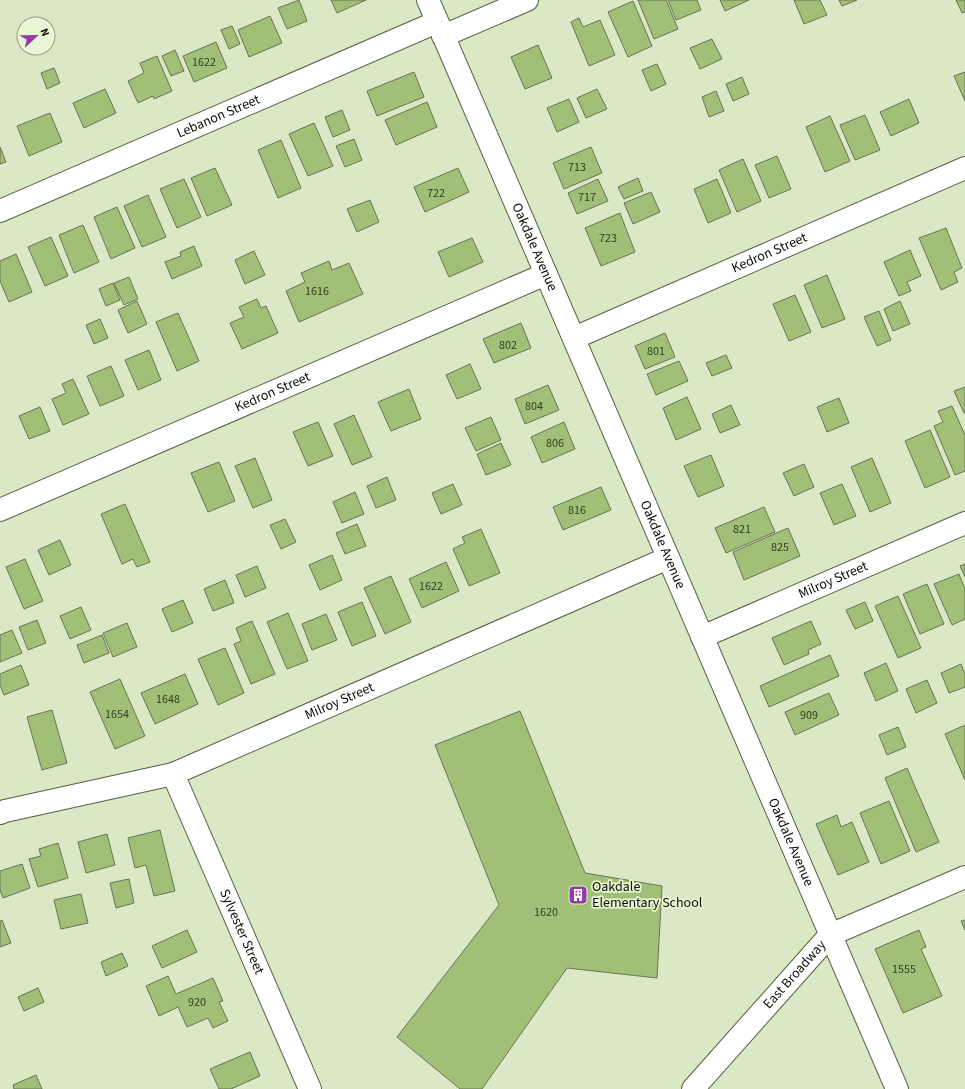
<svg xmlns="http://www.w3.org/2000/svg" width="965" height="1089" font-family="'Source Sans 3',sans-serif">
	<style>
		.building { fill: #a2bf77; stroke: #677455 }
		.lines { fill: none; stroke-linecap: round; stroke-linejoin: round }
		.minor-casing { stroke: #546043; stroke-width: 24 }
		.minor { stroke: #fff; stroke-width: 22 }
		.labels { text-anchor: middle; dominant-baseline: central; stroke-width: 3.5; stroke-linejoin: round; paint-order: stroke }
		.number-label { font-size: 12px; fill: #313c22 }
		.street-label { font-size: 14px; fill: #0b1005; stroke: #e7f6d3 }
		.poi-label { font-size: 14px; fill: #0b1005; stroke: #e7f6d3; text-anchor: start }
	</style>
	<rect width="100%" height="100%" fill="#dae8c6"/>
	<g class="building">
		<path d="M299,0l8,21 -20,8 -9,-21z"/>
		<path d="M331,0h35l-29,13z"/>
		<path d="M638,0h28l12,29 -24,10z"/>
		<path d="M668,0h29l4,10 -25,10z"/>
		<path d="M720,0h29l-24,11z"/>
		<path d="M794,0h26l7,15 -23,9z"/>
		<path d="M839,0h18l-15,6z"/>
		<path d="M956,0h9v12l-3,1z"/>
		<path d="M633,1l19,45 -24,11 -20,-45z"/>
		<path d="M270,16l12,27 -33,14 -11,-27z"/>
		<path d="M579,18l4,9 17,-7 15,35 -26,11 -18,-44z"/>
		<path d="M232,26l8,18 -11,5 -8,-19z"/>
		<path d="M712,39l10,20 -22,10 -10,-21z"/>
		<path d="M216,42l11,26 -33,14 -11,-26z"/>
		<path d="M538,45l14,33 -27,11 -14,-32z"/>
		<path d="M175,50l9,21 -13,5 -9,-20z"/>
		<path d="M157,56l15,35 -18,8 -1,-3 -15,7 -10,-22 16,-8 -4,-10z"/>
		<path d="M657,64l9,20 -15,7 -9,-21z"/>
		<path d="M54,68l6,15 -13,6 -6,-16z"/>
		<path d="M414,72l10,25 -47,19 -10,-25z"/>
		<path d="M965,72v29l-11,-25z"/>
		<path d="M742,77l7,17 -16,7 -7,-17z"/>
		<path d="M105,89l11,24 -32,15 -11,-25z"/>
		<path d="M597,89l10,20 -21,9 -9,-20z"/>
		<path d="M716,91l8,20 -15,6 -7,-20z"/>
		<path d="M569,99l10,23 -22,10 -10,-24z"/>
		<path d="M909,99l10,24 -28,13 -11,-24z"/>
		<path d="M427,102l10,25 -41,18 -11,-25z"/>
		<path d="M342,110l8,20 -17,7 -8,-20z"/>
		<path d="M50,113l12,29 -33,14 -12,-30z"/>
		<path d="M865,115l15,35 -25,10 -15,-35z"/>
		<path d="M830,116l20,45 -25,11 -19,-45z"/>
		<path d="M314,123l19,43 -25,10 -19,-42z"/>
		<path d="M354,139l8,21 -17,7 -9,-21z"/>
		<path d="M281,140l20,48 -23,10 -20,-48z"/>
		<path d="M0,147l6,15 -6,2z"/>
		<path d="M591,147l11,26 -38,16 -11,-26z"/>
		<path d="M777,156l14,33 -22,9 -14,-33z"/>
		<path d="M743,159l18,42 -24,11 -18,-42z"/>
		<path d="M215,168l17,37 -25,11 -16,-38z"/>
		<path d="M458,168l11,24 -44,20 -11,-25z"/>
		<path d="M638,178l5,13 -19,8 -6,-12z"/>
		<path d="M184,179l17,38 -24,11 -17,-39z"/>
		<path d="M598,179l10,22 -31,13 -9,-21z"/>
		<path d="M717,179l14,34 -23,10 -14,-34z"/>
		<path d="M651,192l9,20 -27,12 -9,-21z"/>
		<path d="M148,195l18,42 -24,10 -18,-41z"/>
		<path d="M370,200l9,22 -22,10 -10,-23z"/>
		<path d="M117,207l18,41 -24,11 -17,-42z"/>
		<path d="M620,213l15,39 -34,14 -16,-38z"/>
		<path d="M83,225l16,37 -25,11 -15,-38z"/>
		<path d="M946,228l16,40 -8,4 4,10 -17,8 -22,-52z"/>
		<path d="M51,237l17,39 -23,10 -17,-39z"/>
		<path d="M472,238l11,24 -34,15 -11,-25z"/>
		<path d="M194,246l8,20 -30,13 -7,-17 16,-6 -1,-4z"/>
		<path d="M910,250l11,26 -14,6 4,9 -12,5 -15,-34z"/>
		<path d="M254,251l11,24 -20,9 -10,-24z"/>
		<path d="M16,254l16,38 -23,10 -9,-21v-20z"/>
		<path d="M329,261l3,9 17,-7 14,31 -64,28 -13,-31 19,-9 -4,-9z"/>
		<path d="M827,275l18,44 -23,9 -18,-43z"/>
		<path d="M129,277l9,22 -14,6 -10,-22z"/>
		<path d="M113,283l7,17 -14,6 -7,-17z"/>
		<path d="M795,295l16,37 -22,9 -16,-37z"/>
		<path d="M257,299l4,9 5,-2 12,27 -36,16 -12,-26 14,-6 -5,-10z"/>
		<path d="M137,301l10,23 -19,9 -10,-23z"/>
		<path d="M900,301l10,23 -17,7 -9,-22z"/>
		<path d="M879,311l12,29 -14,6 -13,-29z"/>
		<path d="M178,313l21,48 -22,10 -21,-49z"/>
		<path d="M100,319l8,19 -14,6 -8,-19z"/>
		<path d="M521,323l10,25 -37,15 -11,-24z"/>
		<path d="M665,333l10,24 -30,12 -10,-23z"/>
		<path d="M149,350l12,30 -23,10 -13,-30z"/>
		<path d="M726,355l6,13 -20,8 -6,-13z"/>
		<path d="M679,361l9,20 -32,14 -9,-21z"/>
		<path d="M470,364l11,25 -24,10 -11,-24z"/>
		<path d="M111,366l13,30 -24,10 -13,-30z"/>
		<path d="M73,379l16,35 -26,11 -11,-26 14,-6 -4,-9z"/>
		<path d="M548,385l11,25 -34,14 -10,-25z"/>
		<path d="M965,387v26h-1l-10,-22z"/>
		<path d="M409,389l12,30 -30,12 -13,-29z"/>
		<path d="M687,397l14,32 -25,11 -13,-32z"/>
		<path d="M839,398l10,25 -22,9 -10,-25z"/>
		<path d="M731,405l9,20 -20,8 -8,-19z"/>
		<path d="M952,406l13,29v36l-10,4 -21,-49 9,-4 -5,-11z"/>
		<path d="M40,407l10,24 -21,8 -10,-23z"/>
		<path d="M354,415l18,42 -20,8 -18,-41z"/>
		<path d="M491,417l10,23 -25,11 -11,-23z"/>
		<path d="M318,422l15,34 -25,10 -15,-34z"/>
		<path d="M564,422l11,27 -33,14 -11,-26z"/>
		<path d="M930,430l20,47 -25,11 -20,-47z"/>
		<path d="M501,443l10,22 -25,10 -9,-21z"/>
		<path d="M711,455l13,31 -26,11 -14,-31z"/>
		<path d="M255,458l17,42 -19,8 -18,-42z"/>
		<path d="M872,458l19,45 -21,9 -19,-45z"/>
		<path d="M219,462l16,39 -27,11 -17,-39z"/>
		<path d="M804,464l10,23 -20,9 -11,-23z"/>
		<path d="M387,477l9,23 -20,8 -9,-22z"/>
		<path d="M453,484l9,21 -21,9 -9,-21z"/>
		<path d="M842,484l14,32 -22,9 -14,-32z"/>
		<path d="M601,487l10,23 -48,20 -10,-23z"/>
		<path d="M355,492l9,22 -22,9 -9,-21z"/>
		<path d="M125,504l25,58 -13,5 -4,-8 -11,5 -21,-50z"/>
		<path d="M764,507l11,25 -49,21 -11,-25z"/>
		<path d="M285,519l11,23 -15,7 -11,-24z"/>
		<path d="M357,524l9,22 -21,8 -9,-21z"/>
		<path d="M788,528l12,28 -56,24 -11,-28z"/>
		<path d="M481,529l19,44 -31,13 -16,-37 12,-6 -3,-6z"/>
		<path d="M60,540l11,25 -22,10 -11,-25z"/>
		<path d="M332,555l10,25 -22,10 -11,-25z"/>
		<path d="M25,559l18,42 -19,8 -18,-42z"/>
		<path d="M446,562l13,29 -37,17 -13,-29z"/>
		<path d="M965,564v13l-5,-11z"/>
		<path d="M257,566l9,22 -21,9 -9,-22z"/>
		<path d="M959,574l6,15v30l-13,6 -18,-41z"/>
		<path d="M391,576l20,46 -26,12 -21,-46z"/>
		<path d="M225,580l9,23 -21,8 -9,-22z"/>
		<path d="M927,584l17,40 -24,10 -17,-40z"/>
		<path d="M898,596l23,52 -23,10 -23,-52z"/>
		<path d="M183,600l10,23 -21,9 -10,-23z"/>
		<path d="M362,602l14,34 -24,10 -14,-34z"/>
		<path d="M865,602l8,19 -18,8 -9,-19z"/>
		<path d="M81,607l10,23 -21,9 -10,-23z"/>
		<path d="M288,613l20,48 -21,8 -20,-47z"/>
		<path d="M326,614l11,26 -25,10 -10,-26z"/>
		<path d="M37,620l9,23 -18,7 -9,-23z"/>
		<path d="M252,621l23,53 -24,10 -17,-40 7,-3 -5,-13z"/>
		<path d="M811,621l10,23 -13,6 1,4 -25,11 -12,-27z"/>
		<path d="M127,623l10,24 -24,10 -10,-24z"/>
		<path d="M12,630l10,23 -22,9v-27z"/>
		<path d="M102,635l7,18 -25,10 -7,-18z"/>
		<path d="M225,648l19,45 -26,12 -20,-46z"/>
		<path d="M830,655l9,21 -70,31 -9,-21z"/>
		<path d="M886,663l12,28 -22,10 -12,-28z"/>
		<path d="M961,664l4,10v13l-16,6 -8,-20z"/>
		<path d="M21,665l8,20 -25,10 -4,-10v-11z"/>
		<path d="M185,674l13,30 -43,20 -14,-31z"/>
		<path d="M120,679l25,57 -30,13 -25,-57z"/>
		<path d="M927,680l10,23 -21,10 -10,-24z"/>
		<path d="M829,693l10,22 -44,20 -10,-23z"/>
		<path d="M52,710l15,53 -25,7 -15,-53z"/>
		<path d="M520,711l65,162 77,13 -5,92 -90,-10 -85,121h-22l-63,-52 102,-132 -64,-160z"/>
		<path d="M965,725v55l-20,-46z"/>
		<path d="M898,727l8,20 -19,8 -8,-20z"/>
		<path d="M907,768l32,74 -23,10 -31,-74z"/>
		<path d="M889,801l21,50 -29,13 -21,-51z"/>
		<path d="M837,815l4,12 11,-5 17,40 -31,13 -22,-51z"/>
		<path d="M160,830l15,61 -21,5 -8,-31 -11,3 -7,-30z"/>
		<path d="M107,834l8,31 -29,8 -8,-31z"/>
		<path d="M58,843l10,35 -30,9 -9,-28 12,-3 -2,-7z"/>
		<path d="M22,864l8,24 -27,10 -3,-8v-19z"/>
		<path d="M129,879l5,24 -18,5 -6,-25z"/>
		<path d="M81,894l7,29 -27,6 -7,-29z"/>
		<path d="M2,920l9,23 -11,4v-26z"/>
		<path d="M965,920v10l-4,-9z"/>
		<path d="M187,930l10,22 -35,16 -10,-22z"/>
		<path d="M919,930l7,17 -5,2 21,47 -39,17 -28,-64z"/>
		<path d="M122,953l6,13 -22,10 -5,-14z"/>
		<path d="M168,976l8,18 37,-16 10,23 -4,1 9,19 -15,7 -5,-10 -21,9 -9,-20 -19,9 -13,-30z"/>
		<path d="M38,988l6,14 -20,9 -6,-14z"/>
		<path d="M250,1052l10,24 -29,13h-12l-9,-20z"/>
		<path d="M36,1075l6,14h-28l-1,-4z"/>
	</g>
	<g class="lines">
		<defs>
			<g id="minor">
				<path id="s1" d="M428,0l469,1089"/>
				<path d="M443,36l84,-36"/>
				<path id="s2" d="M0,211l437,-189"/>
				<path id="s3" d="M574,338l391,-170"/>
				<path id="s4" d="M0,510l546,-236"/>
				<path id="s5" d="M702,637l263,-114"/>
				<path id="s6" d="M173,774l137,315"/>
				<path id="s7" d="M0,813l5,-2 168,-37 495,-216"/>
				<path id="s8" d="M693,1089l137,-154 135,-58"/>
			</g>
		</defs>
		<use href="#minor" class="minor-casing"/>
		<use href="#minor" class="minor"/>
	</g>
	<defs>
		<symbol id="building-square" viewBox="-11 -11 22 22"><rect x="-9" y="-9" width="18" height="18" rx="4" fill="#943ba7" stroke="#e7f6d3"/><path d="M-4-6H4V6H1V3H-1V6H-4ZM-2.5-4.3h1.7v1.8h-1.7ZM.8-4.3h1.7v1.8H.8ZM-2.5-1h1.7V.8h-1.7ZM.8-1h1.7V.8H.8Z" fill="#fff"/></symbol>
	</defs>
	<g fill-rule="evenodd">
		<use href="#building-square" x="567" y="884" width="22" height="22"/>
	</g>
	<g class="labels">
		<g class="number-label">
			<text x="204" y="62">1622</text>
			<text x="577" y="167">713</text>
			<text x="436" y="193">722</text>
			<text x="587" y="197">717</text>
			<text x="608" y="238">723</text>
			<text x="317" y="291">1616</text>
			<text x="508" y="345">802</text>
			<text x="656" y="351">801</text>
			<text x="534" y="406">804</text>
			<text x="555" y="443">806</text>
			<text x="577" y="510">816</text>
			<text x="742" y="529">821</text>
			<text x="780" y="547">825</text>
			<text x="431" y="586">1622</text>
			<text x="168" y="699">1648</text>
			<text x="117" y="714">1654</text>
			<text x="809" y="715">909</text>
			<text x="546" y="912">1620</text>
			<text x="904" y="969">1555</text>
			<text x="197" y="1002">920</text>
		</g>
		<g class="street-label">
			<text stroke="none"><textPath href="#s2" startOffset="238">Lebanon Street</textPath></text>
			<text stroke="none"><textPath href="#s1" startOffset="269">Oakdale Avenue</textPath></text>
			<text stroke="none"><textPath href="#s3" startOffset="213">Kedron Street</textPath></text>
			<text stroke="none"><textPath href="#s4" startOffset="297">Kedron Street</textPath></text>
			<text stroke="none"><textPath href="#s1" startOffset="593">Oakdale Avenue</textPath></text>
			<text stroke="none"><textPath href="#s5" startOffset="143">Milroy Street</textPath></text>
			<text stroke="none"><textPath href="#s7" startOffset="359">Milroy Street</textPath></text>
			<text stroke="none"><textPath href="#s1" startOffset="917">Oakdale Avenue</textPath></text>
			<text stroke="none"><textPath href="#s6" startOffset="172">Sylvester Street</textPath></text>
			<text stroke="none"><textPath href="#s8" startOffset="153">East Broadway</textPath></text>
		</g>
		<g class="poi-label">
			<text x="592" y="887">Oakdale<tspan x="592" dy="16">Elementary School</tspan></text>
		</g>
	</g>
	<g transform="translate(36 36) rotate(68)"><circle r="19" fill="#e7f6d3" stroke="#8f9a81"/>
	<path d="M0-3L7 15L0 10L-7 15Z" fill="#943ba7"/>
	<text y="-6" font-size="11" font-weight="bold" text-anchor="middle" fill="#0b1005">N</text>
	</g>
</svg>
